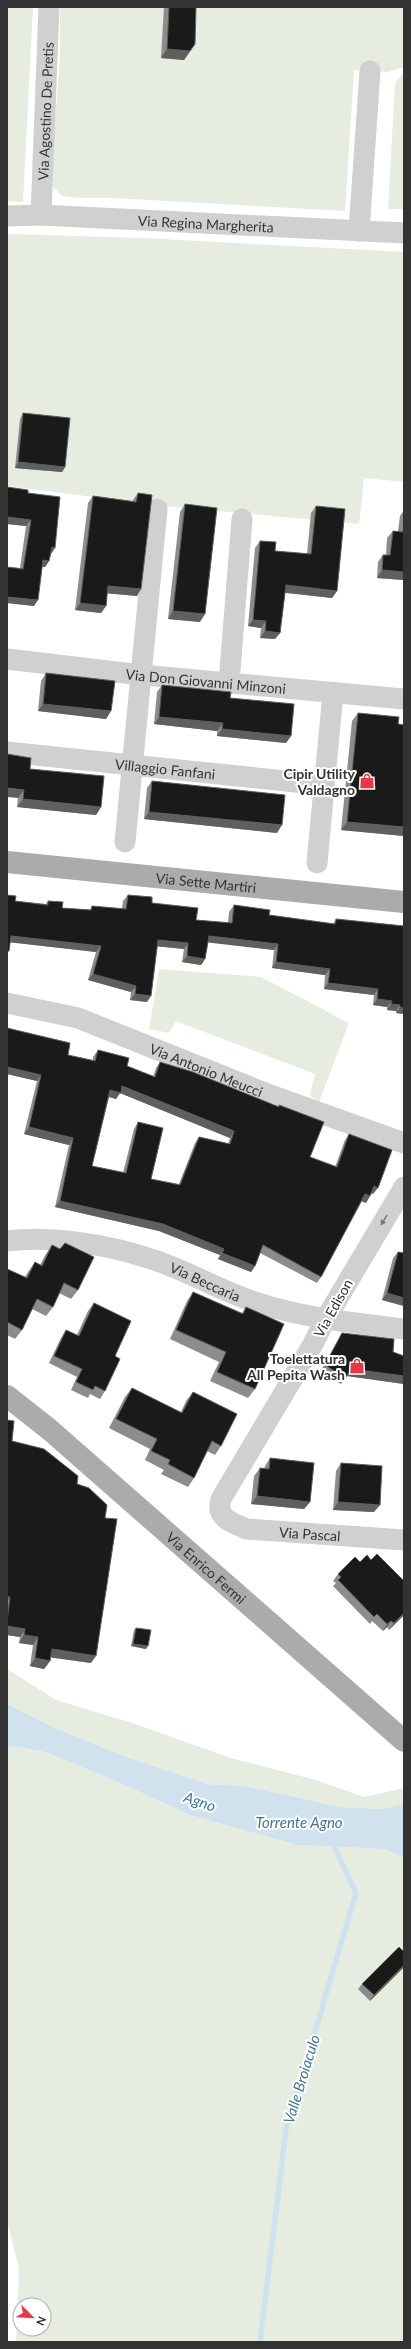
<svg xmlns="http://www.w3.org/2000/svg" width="411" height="2349" font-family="Lato,sans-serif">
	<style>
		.green { fill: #e6ecdf; fill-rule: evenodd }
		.water { fill: #cfe2ee }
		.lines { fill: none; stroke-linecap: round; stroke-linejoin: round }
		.stream { stroke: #cfe2ee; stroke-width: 5.5 }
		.minor { stroke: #d0d0d0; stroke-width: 21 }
		.major { stroke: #ababab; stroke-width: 22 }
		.wall { fill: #8c8c8c; fill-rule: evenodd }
		.shaded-wall { fill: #5f5f5f }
		.building { fill: #1a1a1a; stroke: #5f5f5f; fill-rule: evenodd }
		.oneway { fill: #7a7a7a }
		.labels { text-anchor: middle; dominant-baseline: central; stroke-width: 4; stroke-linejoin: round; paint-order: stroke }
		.street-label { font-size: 14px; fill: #333; stroke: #fff }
		.poi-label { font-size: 14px; font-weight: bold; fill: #333; stroke: #fff; text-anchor: end }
		.water-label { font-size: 15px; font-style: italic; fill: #3f7597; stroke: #fff }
	</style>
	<rect width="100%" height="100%" fill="#fff"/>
	<g class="green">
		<path d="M7,7h26l-10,195 -16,-1z"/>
		<path d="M60,7h344v60l-16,5 -34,-2 -9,141 -232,-13h-34l-17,-2 -9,-9 -1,-26 8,-104z"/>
		<path d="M404,72v137h-16l7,-126z"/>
		<path d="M7,234l136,4 261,14v230l-40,-4 -5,46 -195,-18 -157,-20z"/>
		<path d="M159,969l102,8 88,46 -30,79 -9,-7 5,-21 -139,-53 -7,12 -20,-4z"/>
		<path d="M7,1669l49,31 76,23 99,35 85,22 48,17 40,-9v16l-23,5 -40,-2 -96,-21 -38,-2 -86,-29 -68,-28 -46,-23z"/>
		<path d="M7,1745l38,7 73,30 72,33 107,30 86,4 21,8v485h-388l3,-74 -12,-47zM20,2305h24v24h-24z"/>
	</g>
	<path class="water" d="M7,1704l46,23 68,28 86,29 38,2 96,21 40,2 23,-5v53l-21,-8 -86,-4 -107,-30 -72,-33 -73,-30 -38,-7z"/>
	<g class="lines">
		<path class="stream" d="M260,2342l26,-213 70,-236 -25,-53"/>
		<g class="minor">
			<path id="s1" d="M41,215l8,-208"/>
			<path id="s2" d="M7,216l34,-1 363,18"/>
			<path d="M359,231l11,-160"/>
			<path id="s3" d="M7,659l135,16 262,24"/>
			<path d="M229,683l13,-164"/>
			<path id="s4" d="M7,752l317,33"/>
			<path d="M125,842l32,-333"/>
			<path d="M317,863l16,-170"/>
			<path id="s5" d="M7,1003l71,15 192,77 134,48"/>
			<path id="s6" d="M404,1187l-79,133 -12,24 -92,155c-6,19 11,24 26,30l157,11"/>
			<path id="s7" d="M7,1241c41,-6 102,4 141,17 37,11 70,32 107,44 48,16 99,21 149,27"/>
		</g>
		<g class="major">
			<path id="s8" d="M7,862l397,40"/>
			<path id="s9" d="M7,1396l43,34 354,311"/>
		</g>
	</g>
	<g class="wall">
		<path d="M164,7h32l-7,46 -5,7 -23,-2z"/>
		<path d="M404,50v17h-1z"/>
		<path d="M23,413l42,54 -3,5 -47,-4 5,-49z"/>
		<path d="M7,487l21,6 27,55 -4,6 -2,7 -4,6h-3l-8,39 -27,-3v-36l13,1 6,-42 -19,-2z"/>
		<path d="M138,493l-1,103 -30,-3 -1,13 -5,7 -26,-3 13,-107 5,-7 40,5v-1z"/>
		<path d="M185,504l15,118 -32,-3 12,-107z"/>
		<path d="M316,506l21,85 -5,7 -47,-5 -5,40 -5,6 -15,-1 1,-10 -13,-2 7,-78 5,-7 15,10 32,3 4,-41z"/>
		<path d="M404,510v70l-27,-2 1,-16 5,-7h3l1,-17 6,-7h5l2,-15z"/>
		<path d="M46,673l65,38 -5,8 -68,-8 3,-30z"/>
		<path d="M162,685l68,13 61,38 -5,7 -69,-7v-5l-63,-7 3,-32z"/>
		<path d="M358,713l40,11 6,1v111l-63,-6 11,-109z"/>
		<path d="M30,769l71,38 -5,8 -79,-8 1,-9z"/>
		<path d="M152,781l125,52 -133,-14 3,-31z"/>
		<path d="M7,895l8,6 31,3 2,-3 14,7 28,2 2,-4 30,3 1,-8 5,-6 24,8 44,17 32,3 1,-11 5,-7 35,10 64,9 3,-5 68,7v88l-8,-1v-2l-9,-1v-3l-14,-2 1,-10 -50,-6 1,-14 -53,-7 2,-18 -66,-8 -3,17 -4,6 -19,-3 2,-13 -27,-3 -10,56 -17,-2 1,-8 -43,-12 8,-28 -86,-10 -1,9 -2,3z"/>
		<path d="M98,1050l29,16 26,11 3,-9 4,-6 118,45 1,-2 31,52 25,10 10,-27 4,-6 24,60 -2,-1 -1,3 -4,7 -4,-2 -41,76 -4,6 -57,-30 -5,13 -4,6 -33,-13 2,-4 -61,-24 -104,-24 14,-62 -45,-11 13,-53 -30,-7 61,-19 25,5v-3zM120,1093l110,45 -2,6 -29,-7 -4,6 -16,41 -28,-5 -13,-57 -4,7 -11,44 -31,-7 17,-69 7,2z"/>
		<path d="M52,1245l26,45 -7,9 -12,-6 -6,14 -7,9 -14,-7 -10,21 -7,9 -8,-4v-66l18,8 3,-5 7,-10 5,3 6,-11z"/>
		<path d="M398,1252l6,1v53l-22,-6 11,-42z"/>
		<path d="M193,1292l49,21 4,-6 9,82 -7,9 -38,-17 9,-19 -49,-23 17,-38z"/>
		<path d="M94,1303l21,53 -10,35 -5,8 -10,-5 -2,4 -17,-8 6,-13 -28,-14 12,-25 5,-8 11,5 11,-24z"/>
		<path d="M342,1333l62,23v28l-57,-8 -6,8 -21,-12 18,-32z"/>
		<path d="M132,1388l49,24 5,-11 7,-9 28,54 -6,9 -8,-4 -13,27 -6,9 -27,-13 3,-4 -19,-10 5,-11 -41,-21 16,-31z"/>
		<path d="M7,1420l5,21 65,43 28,34 -14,145 -40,-6 -1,4 -6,8 -14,-3 3,-21 -14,-2 1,-6 -13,-2z"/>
		<path d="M270,1458l40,44 -6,7 -53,-5 3,-28 6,-8 4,1 1,-3z"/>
		<path d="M341,1463l33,49 -41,-2 3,-39z"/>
		<path d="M371,1560l33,21v34l-15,15 -2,-3 -4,4 -11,-10 -2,3 -37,-38 3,-3 -3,-2 5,-7 22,-12z"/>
		<path d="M136,1628l10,21 -15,-3 3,-16z"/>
		<path d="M404,1952v15l-34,34 -12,-12 4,-5z"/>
	</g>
	<g class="shaded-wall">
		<path d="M195,44l-11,16 -23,-2 6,-9z"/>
		<path d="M18,462l47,5 -3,5 -47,-4z"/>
		<path d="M7,517l24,3 -5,6 -19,-2z"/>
		<path d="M52,547l3,1 -4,6h-4z"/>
		<path d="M43,560l6,1 -4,6h-6z"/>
		<path d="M382,570l22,2v8l-27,-2z"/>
		<path d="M286,585l51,6 -5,7 -51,-6z"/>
		<path d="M108,586l33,3 -4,7 -34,-3z"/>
		<path d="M7,597l31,3 -4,6 -27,-3z"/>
		<path d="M80,603l26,3 -5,7 -26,-3z"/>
		<path d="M173,611l32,3 -5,8 -32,-3z"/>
		<path d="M253,620l13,1 -5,7 -13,-2z"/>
		<path d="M265,631l15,2 -5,6 -15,-1z"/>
		<path d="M43,704l68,7 -5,8 -68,-8z"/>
		<path d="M159,717l64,6 -6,8 -63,-7z"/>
		<path d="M222,729l69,7 -5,7 -69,-7z"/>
		<path d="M7,788l17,2 -6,8 -11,-1z"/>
		<path d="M23,799l78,8 -5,8 -79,-8z"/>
		<path d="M149,812l133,13 -5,8 -133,-14z"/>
		<path d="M347,822l57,5v9l-63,-6z"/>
		<path d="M11,936l90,10 -5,6 -89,-10z"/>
		<path d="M209,936l69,8 -4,6 -70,-8z"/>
		<path d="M158,940l30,3 -4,6 -31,-3z"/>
		<path d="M187,956l18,3 -4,6 -19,-3z"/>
		<path d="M276,962l54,7 -5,6 -53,-7z"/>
		<path d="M93,974l43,12 -5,6 -43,-12z"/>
		<path d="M328,983l50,6 -4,6 -50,-6z"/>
		<path d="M135,994l16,2 -4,6 -17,-2z"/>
		<path d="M377,999l15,2 -5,6 -14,-2z"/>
		<path d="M391,1004l9,1 -4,6 -9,-1z"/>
		<path d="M400,1007l4,1v6l-8,-1z"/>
		<path d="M7,1067l34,8 -4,6 -30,-7z"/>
		<path d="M122,1086l112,45 -4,7 -110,-45 -4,6 -10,-3 4,-6z"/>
		<path d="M29,1127l44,11 -4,7 -45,-11z"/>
		<path d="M374,1186l4,2 -5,6 -3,-1z"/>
		<path d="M365,1194l5,2 -4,7 -5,-2z"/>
		<path d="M60,1201l103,23 61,25 -4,6 -61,-24 -104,-24z"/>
		<path d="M222,1253l33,13 -4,6 -33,-13z"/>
		<path d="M387,1293l17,5v8l-22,-6z"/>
		<path d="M352,1369l52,7v8l-57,-8 -6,8z"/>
		<path d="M257,1496l53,6 -6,7 -53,-5z"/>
		<path d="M338,1502l42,3 -6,7 -41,-2z"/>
		<path d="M7,1596l3,1 -3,5z"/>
		<path d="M404,1613v2l-15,15 5,-7z"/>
		<path d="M391,1621l-4,6 -4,4 4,-7z"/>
		<path d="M7,1626l18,3 -5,8 -13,-2z"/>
		<path d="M24,1635l14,2 -5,8 -14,-2z"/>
		<path d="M133,1644l15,2 -2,3 -15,-3z"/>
		<path d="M52,1649l44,7 -5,7 -44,-6z"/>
		<path d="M35,1658l15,3 -6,8 -14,-3z"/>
		<path d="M404,1965v2l-34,34 4,-6z"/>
	</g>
	<g class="building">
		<path d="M169,7h27l-1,37 -5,7 -23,-2z"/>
		<path d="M23,413l47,5 -5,49 -47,-5z"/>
		<path d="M7,487l21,3v3l32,4 -5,51 -3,-1 -3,14 -6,-1 -5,40 -31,-3v-30l16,2 8,-49 -24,-3z"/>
		<path d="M138,493l14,2 -11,94 -33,-3 -2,20 -26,-3 13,-107 43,6z"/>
		<path d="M185,504l32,4 -12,106 -32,-3z"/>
		<path d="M316,506l29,3 -8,82 -51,-6 -6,48 -15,-2 1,-10 -13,-1 7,-79 16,1 -1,9 36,3z"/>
		<path d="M404,520v52l-22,-2 1,-15h7l3,-24 10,1z"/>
		<path d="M46,673l69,8 -4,30 -68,-7z"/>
		<path d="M162,685l69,7 -1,6 64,6 -3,32 -69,-7 1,-6 -64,-6z"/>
		<path d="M358,713l41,4 -1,7 6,1v102l-57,-5z"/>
		<path d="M7,754l24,4 -1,11 74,7 -3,31 -78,-8 1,-9 -17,-2z"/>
		<path d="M152,781l133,14 -3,30 -133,-13z"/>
		<path d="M7,895l9,1 -1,5 33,4v-4l15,1 -1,6 29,2 1,-4 34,3 2,-14 24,2v6l46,5 -2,12 36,3 2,-18 36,5 -1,5 66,9 1,-5 68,7v82l-4,-1v-2l-9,-1 1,-3 -15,-2 1,-10 -50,-6 2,-14 -54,-7 2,-18 -69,-8 -4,23 -18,-3 1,-13 -30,-3 -7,56 -16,-2 1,-8 -43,-12 8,-28 -90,-10 -2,15h-2z"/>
		<path d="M7,1028l63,15 -2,12 27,6 3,-11 31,8 -2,8 28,11 5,-15 33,10 86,35v-2l45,17 -14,35 27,10 12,-33 43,16 -14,38 -4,-2 -4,10 -5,-2 -44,83 -58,-32 -8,21 -33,-13 2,-4 -61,-25 -103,-23 13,-63 -44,-11 12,-52 -34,-8zM122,1086l112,45 -4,13 -31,-7 -19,48 -29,-6 12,-51 -25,-6 -12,51 -34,-7 18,-76 11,3z"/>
		<path d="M65,1243l29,14 -16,33 -14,-7 -11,24 -16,-8 -15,31 -15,-8v-53l20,9 8,-16 7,4 10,-21 8,4z"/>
		<path d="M398,1252l6,1v45l-17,-5z"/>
		<path d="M193,1292l50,22 3,-7 38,17 -29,65 -38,-17 9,-20 -50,-22z"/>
		<path d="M94,1303l37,18 -16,35 5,3 -15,32 -10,-5 -2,4 -17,-8 6,-13 -28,-13 12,-26 13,6z"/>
		<path d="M342,1333l52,6 -1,13 11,4v20l-52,-7 -7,9 -20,-13z"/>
		<path d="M132,1388l50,25 11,-21 44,22 -16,32 -9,-5 -18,37 -26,-14 2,-4 -19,-9 6,-12 -41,-20z"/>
		<path d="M7,1420l7,1 -2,20 32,8 34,27 -1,8 12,4 18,17 -2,13 12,1 -21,137 -44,-7 -2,12 -15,-3 3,-21 -14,-2 1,-6 -18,-3v-5l3,-24 -3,-1z"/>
		<path d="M270,1458l44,5 -4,39 -53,-6 3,-28 9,1z"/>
		<path d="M341,1463l41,3 -2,39 -42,-3z"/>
		<path d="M377,1554l27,27v32l-10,10 -3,-2 -4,3 -10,-10 -3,3 -36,-37 3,-3 -3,-3 17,-17 5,5 7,-7 4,5z"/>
		<path d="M136,1628l15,2 -3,16 -15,-2z"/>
		<path d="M399,1947l5,5v13l-30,30 -12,-11z"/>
	</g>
	<defs><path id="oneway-solid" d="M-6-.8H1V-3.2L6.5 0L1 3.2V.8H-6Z"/></defs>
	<use class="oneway" href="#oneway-solid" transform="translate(384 1220) rotate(121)"/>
	<defs>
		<symbol id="shop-bare" viewBox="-9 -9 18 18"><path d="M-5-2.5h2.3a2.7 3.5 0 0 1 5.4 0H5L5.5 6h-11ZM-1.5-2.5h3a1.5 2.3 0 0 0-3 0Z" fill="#e63946" stroke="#fff" stroke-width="2.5" paint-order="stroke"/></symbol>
	</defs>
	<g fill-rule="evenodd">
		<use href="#shop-bare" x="356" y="770" width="22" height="22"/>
		<use href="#shop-bare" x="346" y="1355" width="22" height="22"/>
	</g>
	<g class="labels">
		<g class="street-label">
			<text stroke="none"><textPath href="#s1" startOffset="104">Via Agostino De Pretis</textPath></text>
			<text stroke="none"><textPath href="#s2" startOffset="199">Via Regina Margherita</textPath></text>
			<text stroke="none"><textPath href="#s3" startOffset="200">Via Don Giovanni Minzoni</textPath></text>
			<text stroke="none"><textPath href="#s4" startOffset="159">Villaggio Fanfani</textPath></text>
			<text stroke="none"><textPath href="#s8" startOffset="200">Via Sette Martiri</textPath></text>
			<text stroke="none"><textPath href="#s5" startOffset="211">Via Antonio Meucci</textPath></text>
			<text stroke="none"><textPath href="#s7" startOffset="205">Via Beccaria</textPath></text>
			<text transform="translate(333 1308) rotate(-61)">Via Edison</text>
			<text stroke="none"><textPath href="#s6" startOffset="470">Via Pascal</textPath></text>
			<text stroke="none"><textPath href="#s9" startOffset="263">Via Enrico Fermi</textPath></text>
		</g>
		<g class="poi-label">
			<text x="355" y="773">Cipir Utility<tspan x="355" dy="16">Valdagno</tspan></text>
			<text x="345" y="1358">Toelettatura<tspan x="345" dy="16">All Pepita Wash</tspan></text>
		</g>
		<g class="water-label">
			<text transform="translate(200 1801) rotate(19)">Agno</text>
			<text x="299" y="1822">Torrente Agno</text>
			<text transform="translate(301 2079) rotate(-73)">Valle Broiaculo</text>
		</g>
	</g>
	<rect width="411" height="2349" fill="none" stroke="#333333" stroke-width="16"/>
	<g transform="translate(32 2317) rotate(114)"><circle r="19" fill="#ffffff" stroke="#adadad"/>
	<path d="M0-3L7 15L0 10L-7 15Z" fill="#e63946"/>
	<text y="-6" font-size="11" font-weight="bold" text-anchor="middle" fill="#333333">N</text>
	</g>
</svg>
